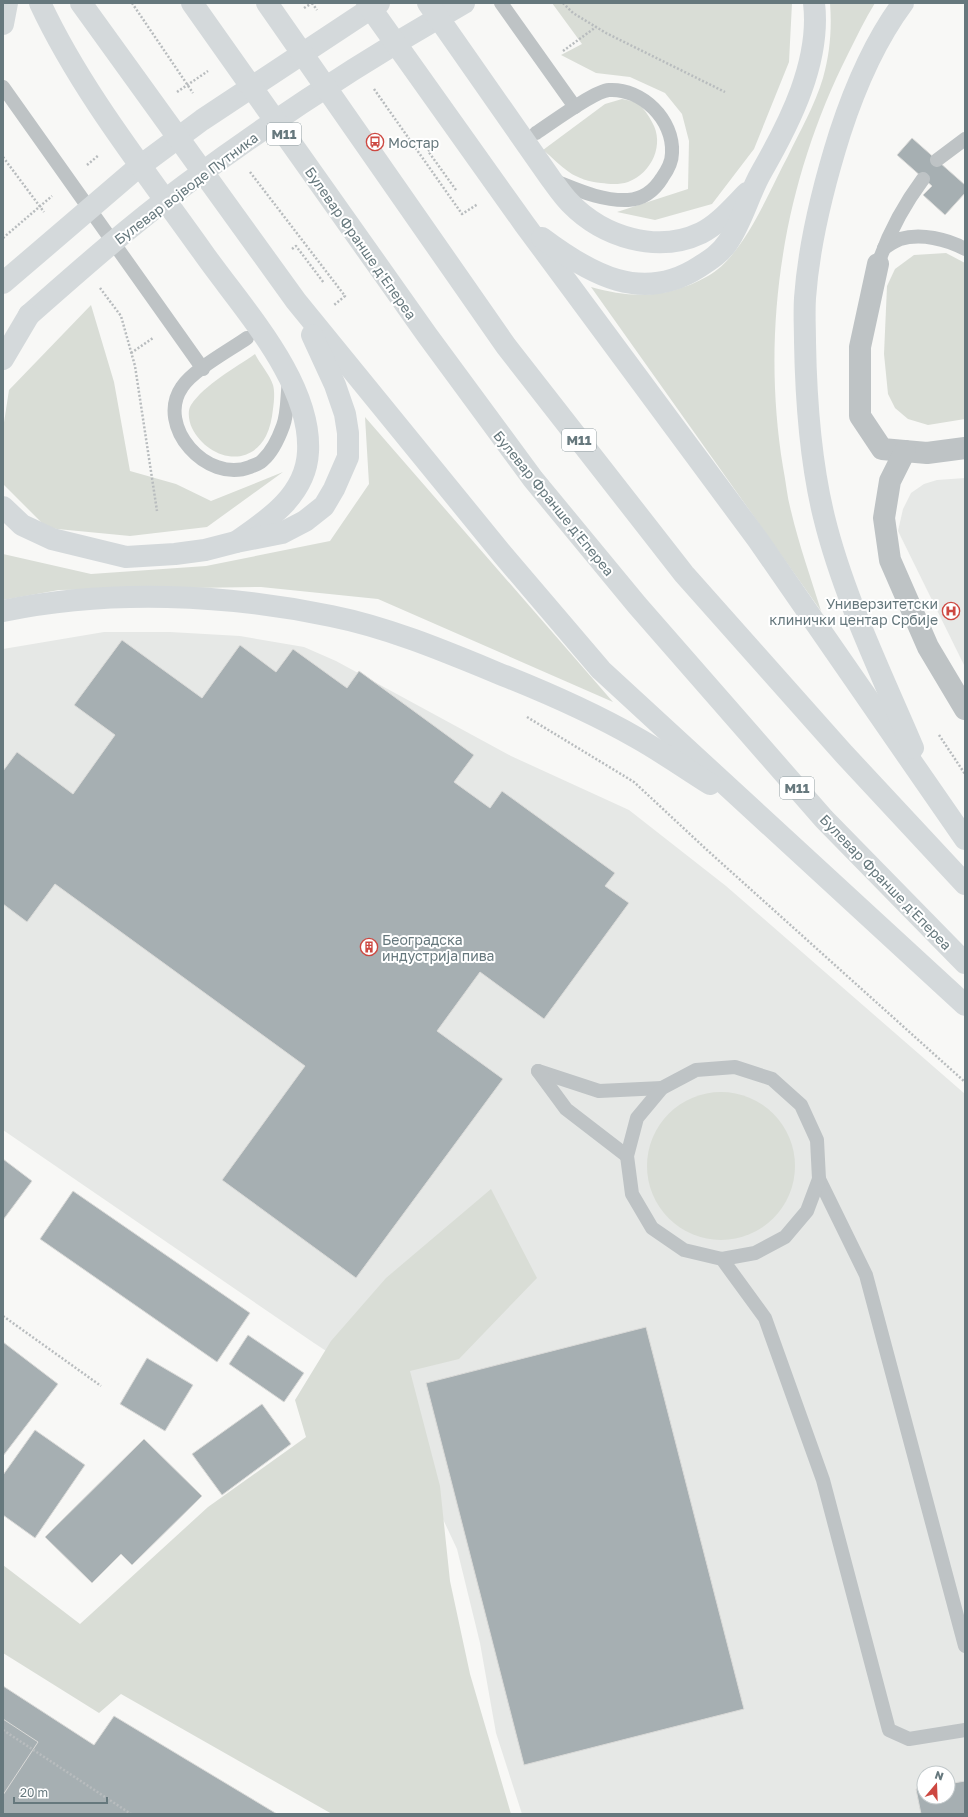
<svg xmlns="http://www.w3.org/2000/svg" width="968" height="1817" font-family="'Golos Text',sans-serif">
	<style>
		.built { fill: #e6e8e6; fill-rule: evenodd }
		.green { fill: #d9ddd6 }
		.building { fill: #a6afb2; stroke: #dadad8 }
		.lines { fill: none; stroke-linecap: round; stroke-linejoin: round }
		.path { stroke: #b8bcbe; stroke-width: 2.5; stroke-dasharray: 2 2; stroke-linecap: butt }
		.lane { stroke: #bec3c5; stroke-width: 14 }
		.street { stroke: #bec3c5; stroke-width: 22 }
		.secondary { stroke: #d4d9db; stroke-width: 22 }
		.primary { stroke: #d4d9db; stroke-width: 22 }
		.highway { stroke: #d4d9db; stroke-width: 22 }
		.labels { text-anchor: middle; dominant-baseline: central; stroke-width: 4; stroke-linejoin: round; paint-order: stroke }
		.shield { fill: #fff; stroke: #94a0a4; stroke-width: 1 }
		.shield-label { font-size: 13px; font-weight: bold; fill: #66787d }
		.poi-label { font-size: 14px; fill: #66787d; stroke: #fff; text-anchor: start }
		.street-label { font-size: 14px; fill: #66787d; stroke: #fff }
	</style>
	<rect width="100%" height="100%" fill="#f8f8f6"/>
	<g class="built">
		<path d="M965,478v189l-67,-136 5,-22 8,-16 13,-9 13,-4z"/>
		<path d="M104,632h66l70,4 64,11 32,14 175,95 118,54 97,76 239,208v720h-443l-26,-81 -16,-90 -23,-94 -76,-162 -67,-44 -311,-213v-481zM924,1773h24v24h-24z"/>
	</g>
	<g class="green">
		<path d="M552,3h240l-3,59 -35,87 -42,55 -57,16 -38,-8 71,-23 1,-48 -7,-27 -17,-21 -35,-16 -34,-4 -35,-18 21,-11z"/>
		<path d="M830,3h45c-10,16 -18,33 -27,51 -64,127 -88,272 -65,413 3,15 4,30 8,44 8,34 20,67 30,100l-230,-324c42,12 78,11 117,-11 36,-20 61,-85 80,-120 12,-25 27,-51 35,-78 7,-24 9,-50 7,-75z"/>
		<path d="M622,99c5,1 11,2 15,4 6,4 12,13 15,19 13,22 0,51 -24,60 -9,3 -19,2 -27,1 -11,-1 -24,-5 -32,-11 -9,-6 -17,-15 -26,-22l62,-46z"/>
		<path d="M946,253l19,10v156l-37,6 -20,-6 -13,-11 -7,-14 -4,-40 3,-68 8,-17 19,-14z"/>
		<path d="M91,305l23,77 16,89 46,13 35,17 72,-29 -76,55 -77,9 -83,-8 -44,-44v-55l6,-39z"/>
		<path d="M255,354c5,10 15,21 18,31 2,7 1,17 0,24 -1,9 -3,19 -7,27 -18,34 -59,22 -74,-8 -3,-6 -5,-17 -1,-23 13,-20 44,-37 64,-51z"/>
		<path d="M365,417l248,285 -235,-103 -117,-12 -202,3 -56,10v-46l88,20 115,-8 124,-25 39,-57z"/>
		<circle cx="721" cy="1166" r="74"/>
		<path d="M491,1189l46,89 -78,81 -49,12 30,115 10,95 20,93 41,140h-179l-211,-120 -22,19 -96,-60v-88l77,59 128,-117 98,-70 -11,-37 36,-59 55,-63z"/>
	</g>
	<g class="building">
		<path d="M912,138l53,47v8l-20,22 -22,-20 9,-9 -35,-31z"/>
		<path d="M122,640l80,58 38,-53 36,27 17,-23 54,39 12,-17 115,84 -20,27 36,26 12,-17 113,82 -10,13 24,17 -85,116 -64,-47 -43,59 66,48 -147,199 -134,-98 83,-114 -250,-182 -28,38 -24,-18v-133l14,-19 56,42 42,-59 -41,-30z"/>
		<path d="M3,1159l29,22 -29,39z"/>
		<path d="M73,1191l177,122 -33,49 -177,-123z"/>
		<path d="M646,1327l98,382 -220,56 -98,-382z"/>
		<path d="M248,1335l56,38 -20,29 -55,-38z"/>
		<path d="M3,1342l55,42 -55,72z"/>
		<path d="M147,1358l46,27 -28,46 -45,-27z"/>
		<path d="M262,1404l29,40 -69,51 -30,-41z"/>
		<path d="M35,1430l50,35 -50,73 -32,-23v-40z"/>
		<path d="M144,1439l58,57 -70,69 -11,-11 -29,29 -47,-46z"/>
		<path d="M3,1686l91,59 20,-29 163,98h-274z"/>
		<path d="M3,1719l35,23 -35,53z"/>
		<path d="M965,1781v33h-44l-5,-25 8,-1v9h24v-13z"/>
	</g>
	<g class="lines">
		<g class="path">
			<path d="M132,3l61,90"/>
			<path d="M312,3l5,7"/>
			<path d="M563,3l10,10 33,20 119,59"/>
			<path d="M304,8l8,-5"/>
			<path d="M563,51l33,-24"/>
			<path d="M374,89l88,125 16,-10"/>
			<path d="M177,92l31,-21"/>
			<path d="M436,145l-8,6 28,39"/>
			<path d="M3,157l41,55"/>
			<path d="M87,165l12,-10"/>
			<path d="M250,172l95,124 -11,9"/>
			<path d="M3,238l49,-42"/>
			<path d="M292,249l4,-3 28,37"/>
			<path d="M100,288l21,28 14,50 22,145"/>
			<path d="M131,353l22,-15"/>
			<path d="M527,717l107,65 73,68 258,232"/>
			<path d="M939,735l26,39"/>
			<path d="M3,1316l98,70"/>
			<path d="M3,1730l128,84"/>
		</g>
		<g class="lane">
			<path d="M501,3l74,104"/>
			<path d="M3,87l200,282"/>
			<path d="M536,133c14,-9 58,-42 73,-43 33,-2 65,30 63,63 0,10 -5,18 -10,25 -8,13 -19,21 -34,22 -27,1 -50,-10 -73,-19"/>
			<path d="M937,160l28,-21"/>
			<path d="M884,248c5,-3 11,-7 16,-9 21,-6 47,0 65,10"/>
			<path d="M878,264c11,-32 25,-58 45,-85"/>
			<path d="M247,338c-17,12 -54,32 -65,49 -27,39 25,97 68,80 4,-2 10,-3 13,-7 9,-8 16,-23 20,-34 5,-13 4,-31 6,-45"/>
			<path d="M538,1071l61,20 63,-3"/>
			<path d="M538,1071l28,38 61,47"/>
			<path d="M819,1179l47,96 99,371"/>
			<path d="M722,1259l33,-6 30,-16 22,-26 12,-32 -2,-39 -16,-35 -29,-26 -37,-12 -39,3 -34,18 -25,30 -10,38 5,38 20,34 32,22 38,9 43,59 58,162 66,250 20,9 56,-9"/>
		</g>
		<g class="street">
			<path d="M878,264l-18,83v69l22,33 45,4 38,-5"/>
			<path d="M905,451l-15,30 -6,37 6,42 38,87 37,62"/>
		</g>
		<path class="secondary" d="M3,283l133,-114 66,-49 177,-117"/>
		<path class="primary" d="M29,315c51,-45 102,-90 156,-130 89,-66 183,-127 279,-182"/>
		<g class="highway">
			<path d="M40,3c41,88 106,169 162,248 39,56 110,130 106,201 -2,43 -40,68 -72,90"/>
			<path d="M81,3l215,298 207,254 98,115 364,335"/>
			<path d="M192,3l235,332 106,144 104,126 187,214 141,144"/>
			<path d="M267,3l239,343 178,228 160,180 121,130"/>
			<path d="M367,3l158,222 233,315 207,299"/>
			<path d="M428,3l123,176c6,8 12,17 19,24 33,34 87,51 131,30 18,-9 32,-26 46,-40"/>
			<path d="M903,3c-29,39 -48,84 -63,130 -17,54 -31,109 -35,165 -1,15 0,29 0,44 1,58 5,118 19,175 19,78 58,158 89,231"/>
			<path d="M3,24l4,-21"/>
			<path d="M542,238c48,36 100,66 157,29 11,-7 22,-14 29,-25 15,-22 21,-49 34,-71 28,-49 59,-110 52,-168"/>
			<path d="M3,359l26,-44"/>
			<path d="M3,507l19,18 30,14 74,18 49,-3 30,-4 31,-8 46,-9 23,-12 19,-15 10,-17 14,-32v-24l-3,-19 -10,-29 -23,-50"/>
			<path d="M3,611c107,-22 222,-17 328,5 60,12 118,37 174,60 45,18 90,38 132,62 25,14 49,31 73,46"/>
		</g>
	</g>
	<defs>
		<symbol id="bus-ring" viewBox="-11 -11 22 22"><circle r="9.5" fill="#fff" stroke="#cd4841" stroke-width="1.5"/><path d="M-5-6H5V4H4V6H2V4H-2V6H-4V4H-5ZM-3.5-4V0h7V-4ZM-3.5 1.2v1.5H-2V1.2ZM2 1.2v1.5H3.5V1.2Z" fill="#cd4841"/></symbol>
		<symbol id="hospital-ring" viewBox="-11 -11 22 22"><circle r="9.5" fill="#fff" stroke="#cd4841" stroke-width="1.5"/><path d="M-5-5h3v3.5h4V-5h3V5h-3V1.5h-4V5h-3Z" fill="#cd4841"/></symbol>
		<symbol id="building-ring" viewBox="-11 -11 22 22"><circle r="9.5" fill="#fff" stroke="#cd4841" stroke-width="1.5"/><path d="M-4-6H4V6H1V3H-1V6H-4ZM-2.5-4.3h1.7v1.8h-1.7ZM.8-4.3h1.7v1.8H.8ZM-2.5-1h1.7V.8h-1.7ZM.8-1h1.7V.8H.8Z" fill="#cd4841"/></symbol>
	</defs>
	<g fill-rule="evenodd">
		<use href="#bus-ring" x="365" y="132" width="20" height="20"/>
		<use href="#hospital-ring" x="941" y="601" width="20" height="20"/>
		<use href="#building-ring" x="359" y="937" width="20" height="20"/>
	</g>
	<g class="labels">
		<g class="shield">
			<rect x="267" y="123" width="34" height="22" rx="3"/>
			<rect x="562" y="429" width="34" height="22" rx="3"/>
			<rect x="780" y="777" width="34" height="22" rx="3"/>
		</g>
		<g class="shield-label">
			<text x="284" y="134">M11</text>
			<text x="579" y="440">M11</text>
			<text x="797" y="788">M11</text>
		</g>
		<g class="poi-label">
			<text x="388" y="142">Мостар</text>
			<text x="938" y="603" text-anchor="end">Универзитетски<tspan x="938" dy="16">клинички центар Србије</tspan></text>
			<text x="382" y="939">Београдска<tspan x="382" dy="16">индустрија пива</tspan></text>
		</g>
		<g class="street-label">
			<text transform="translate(186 188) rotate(-37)">Булевар војводе Путника</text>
			<text transform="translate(361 243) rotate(55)">Булевар Франше д'Епереа</text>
			<text transform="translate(554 503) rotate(51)">Булевар Франше д'Епереа</text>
			<text transform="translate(886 882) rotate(46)">Булевар Франше д'Епереа</text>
		</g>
	</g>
	<rect width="968" height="1817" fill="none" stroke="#66787d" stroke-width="8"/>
	<g transform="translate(936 1785) rotate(19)"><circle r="19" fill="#ffffff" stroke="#c2c9cb"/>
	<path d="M0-3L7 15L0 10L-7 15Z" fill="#cd4841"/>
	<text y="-6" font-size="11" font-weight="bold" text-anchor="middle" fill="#66787d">N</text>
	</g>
	<path d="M14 1797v6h93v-6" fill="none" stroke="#66787d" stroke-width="2"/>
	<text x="20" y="1797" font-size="12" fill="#66787d" stroke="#ffffff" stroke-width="3" paint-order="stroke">20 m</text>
</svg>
